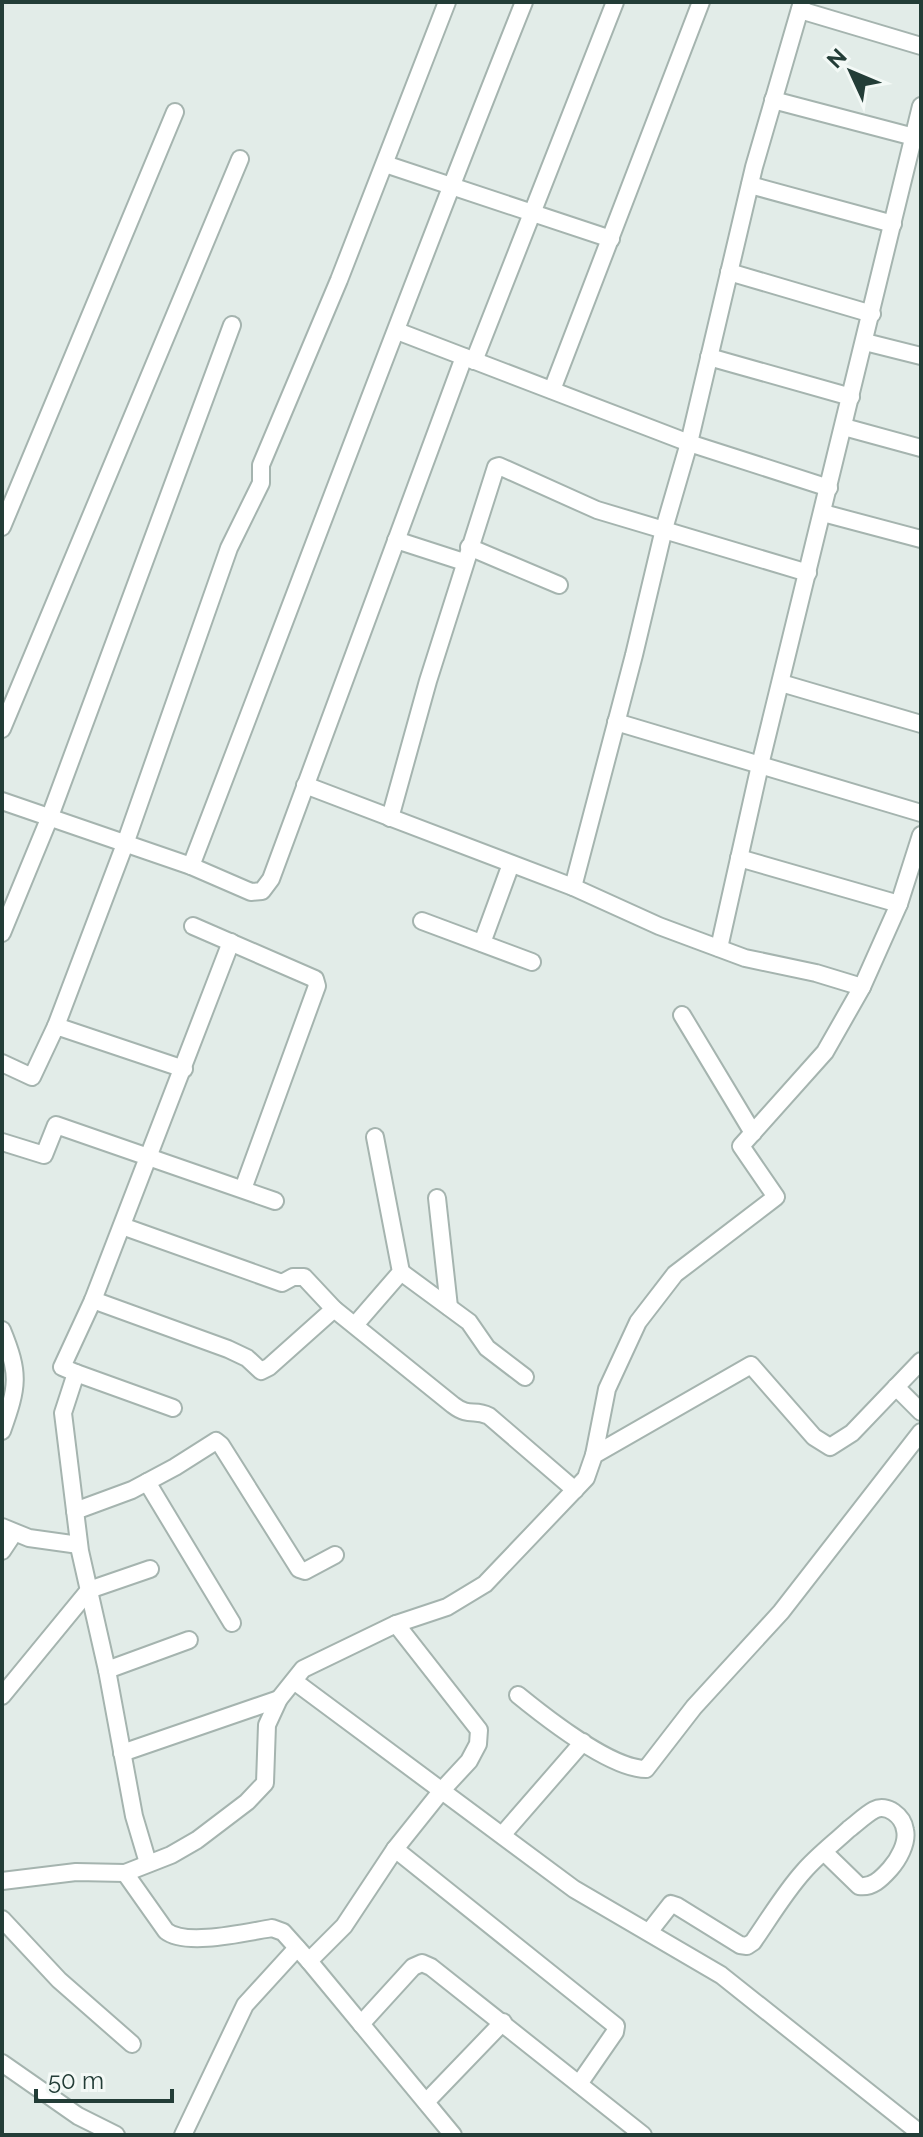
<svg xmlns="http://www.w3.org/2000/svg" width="923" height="2137" font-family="Raleway,sans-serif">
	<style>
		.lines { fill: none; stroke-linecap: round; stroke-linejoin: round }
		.minor-casing { stroke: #a5b4af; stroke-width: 20 }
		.minor { stroke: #fff; stroke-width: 16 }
	</style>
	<rect width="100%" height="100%" fill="#e2ece8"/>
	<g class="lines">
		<defs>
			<g id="minor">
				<path d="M800,10l121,36"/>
				<path d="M773,100l141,37"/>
				<path d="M385,164l226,75"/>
				<path d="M750,185l143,39"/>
				<path d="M729,272l143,42"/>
				<path d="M397,331l292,112 140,45"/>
				<path d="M865,342l56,14"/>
				<path d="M709,357l142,40"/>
				<path d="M474,361l141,-359"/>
				<path d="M552,390l149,-388"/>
				<path d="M844,427l77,21"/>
				<path d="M823,513l98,26"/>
				<path d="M2,527l173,-415"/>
				<path d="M396,540l68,22"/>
				<path d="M469,547l90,38"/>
				<path d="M781,683l140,41"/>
				<path d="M616,722l305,91"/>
				<path d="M2,729l238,-570"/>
				<path d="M305,785l268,102 86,39 86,32 71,15 46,14"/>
				<path d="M2,801l189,65 60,26 11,-1 9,-12 193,-522"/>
				<path d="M390,818l38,-137 68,-214 3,-1 98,44 211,63"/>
				<path d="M739,858l160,46"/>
				<path d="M191,866c111,-288 218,-577 333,-864"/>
				<path d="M573,887l61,-232 30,-126 25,-86 65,-276 48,-165"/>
				<path d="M422,921l110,41"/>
				<path d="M193,926l122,53 2,7 -74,203"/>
				<path d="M2,933l47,-114 183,-494"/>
				<path d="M482,943l29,-79"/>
				<path d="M719,948l41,-183 161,-659"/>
				<path d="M682,1015l71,118"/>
				<path d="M56,1026l69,-182 104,-296 32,-65v-18l78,-185 108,-278"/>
				<path d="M2,1063l30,14 24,-51 128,43"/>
				<path d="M2,1142l42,13 12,-30 219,76"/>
				<path d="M437,1198l12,109"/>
				<path d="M122,1226l160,57 11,-6h11l30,32 119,96c17,13 21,3 36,11l86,74"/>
				<path d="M401,1272l68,50 18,26 38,29"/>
				<path d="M93,1300l135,49 19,9 14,13 8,-4 65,-58"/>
				<path d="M355,1325l46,-53 -26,-135"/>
				<path d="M2,1330c18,44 16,56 0,101"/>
				<path d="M76,1373l97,35"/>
				<path d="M896,1387l25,25"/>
				<path d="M594,1455l13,-66 31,-67 37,-48 101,-77 -35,-51 84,-94 37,-65 37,-83 22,-69"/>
				<path d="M147,1482l85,141"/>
				<path d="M75,1511l57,-21 43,-23 41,-26 5,4 78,124 6,2 30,-16"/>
				<path d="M2,1527l27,11 50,7"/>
				<path d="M2,1551l12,-18"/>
				<path d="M107,1670l82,-30"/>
				<path d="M294,1681l280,208 147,86 200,159"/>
				<path d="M518,1695c27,22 93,74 128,74l48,-62 87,-95 140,-180"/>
				<path d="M2,1696l87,-106 61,-21"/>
				<path d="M122,1753l157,-54"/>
				<path d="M503,1834l80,-92"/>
				<path d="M395,1849l221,177 -1,6 -36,52"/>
				<path d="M148,1863l-14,-47 -27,-146 -27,-119 -17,-138 13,-40 -14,-6 31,-67 138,-358"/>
				<path d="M125,1873l41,58c20,16 81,1 106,-3l11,4 26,29 144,174"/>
				<path d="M2,1881l74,-9 49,1 46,-18 26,-15 50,-38 18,-19 2,-58 12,-26 24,-30 93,-45 51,-17 38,-23 101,-106 8,-23 157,-90 63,72 16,10 22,-14 69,-72"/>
				<path d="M2,1919l57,61 73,64"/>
				<path d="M649,1932l22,-28 6,2 63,39 7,1 6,-4c16,-23 32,-50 51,-71 13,-15 30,-28 45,-42 8,-6 16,-14 25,-19 13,-7 29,6 31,20 3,13 -7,30 -15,39 -9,10 -18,19 -31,17l-35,-34"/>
				<path d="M309,1961l35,-35 51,-77 48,-60 26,-28 9,-17 1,-14 -83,-106"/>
				<path d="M361,2024l52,-57 9,-4 9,4 212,168"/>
				<path d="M2,2063l76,53 38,19"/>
				<path d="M426,2102l77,-80"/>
				<path d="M183,2135l62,-130 52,-57"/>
			</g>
		</defs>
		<use href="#minor" class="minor-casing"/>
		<use href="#minor" class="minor"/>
	</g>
	<rect width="923" height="2137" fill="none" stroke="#233d37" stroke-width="8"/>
	<g transform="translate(851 72) rotate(314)" stroke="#f3f9f6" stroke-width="6" paint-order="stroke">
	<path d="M0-6L14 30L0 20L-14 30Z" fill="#233d37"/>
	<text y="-12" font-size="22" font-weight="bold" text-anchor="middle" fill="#233d37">N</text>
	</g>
	<path d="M36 2089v12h136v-12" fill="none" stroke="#233d37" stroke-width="4"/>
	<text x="48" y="2089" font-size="24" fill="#233d37" stroke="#f3f9f6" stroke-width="6" paint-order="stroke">50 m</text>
</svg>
